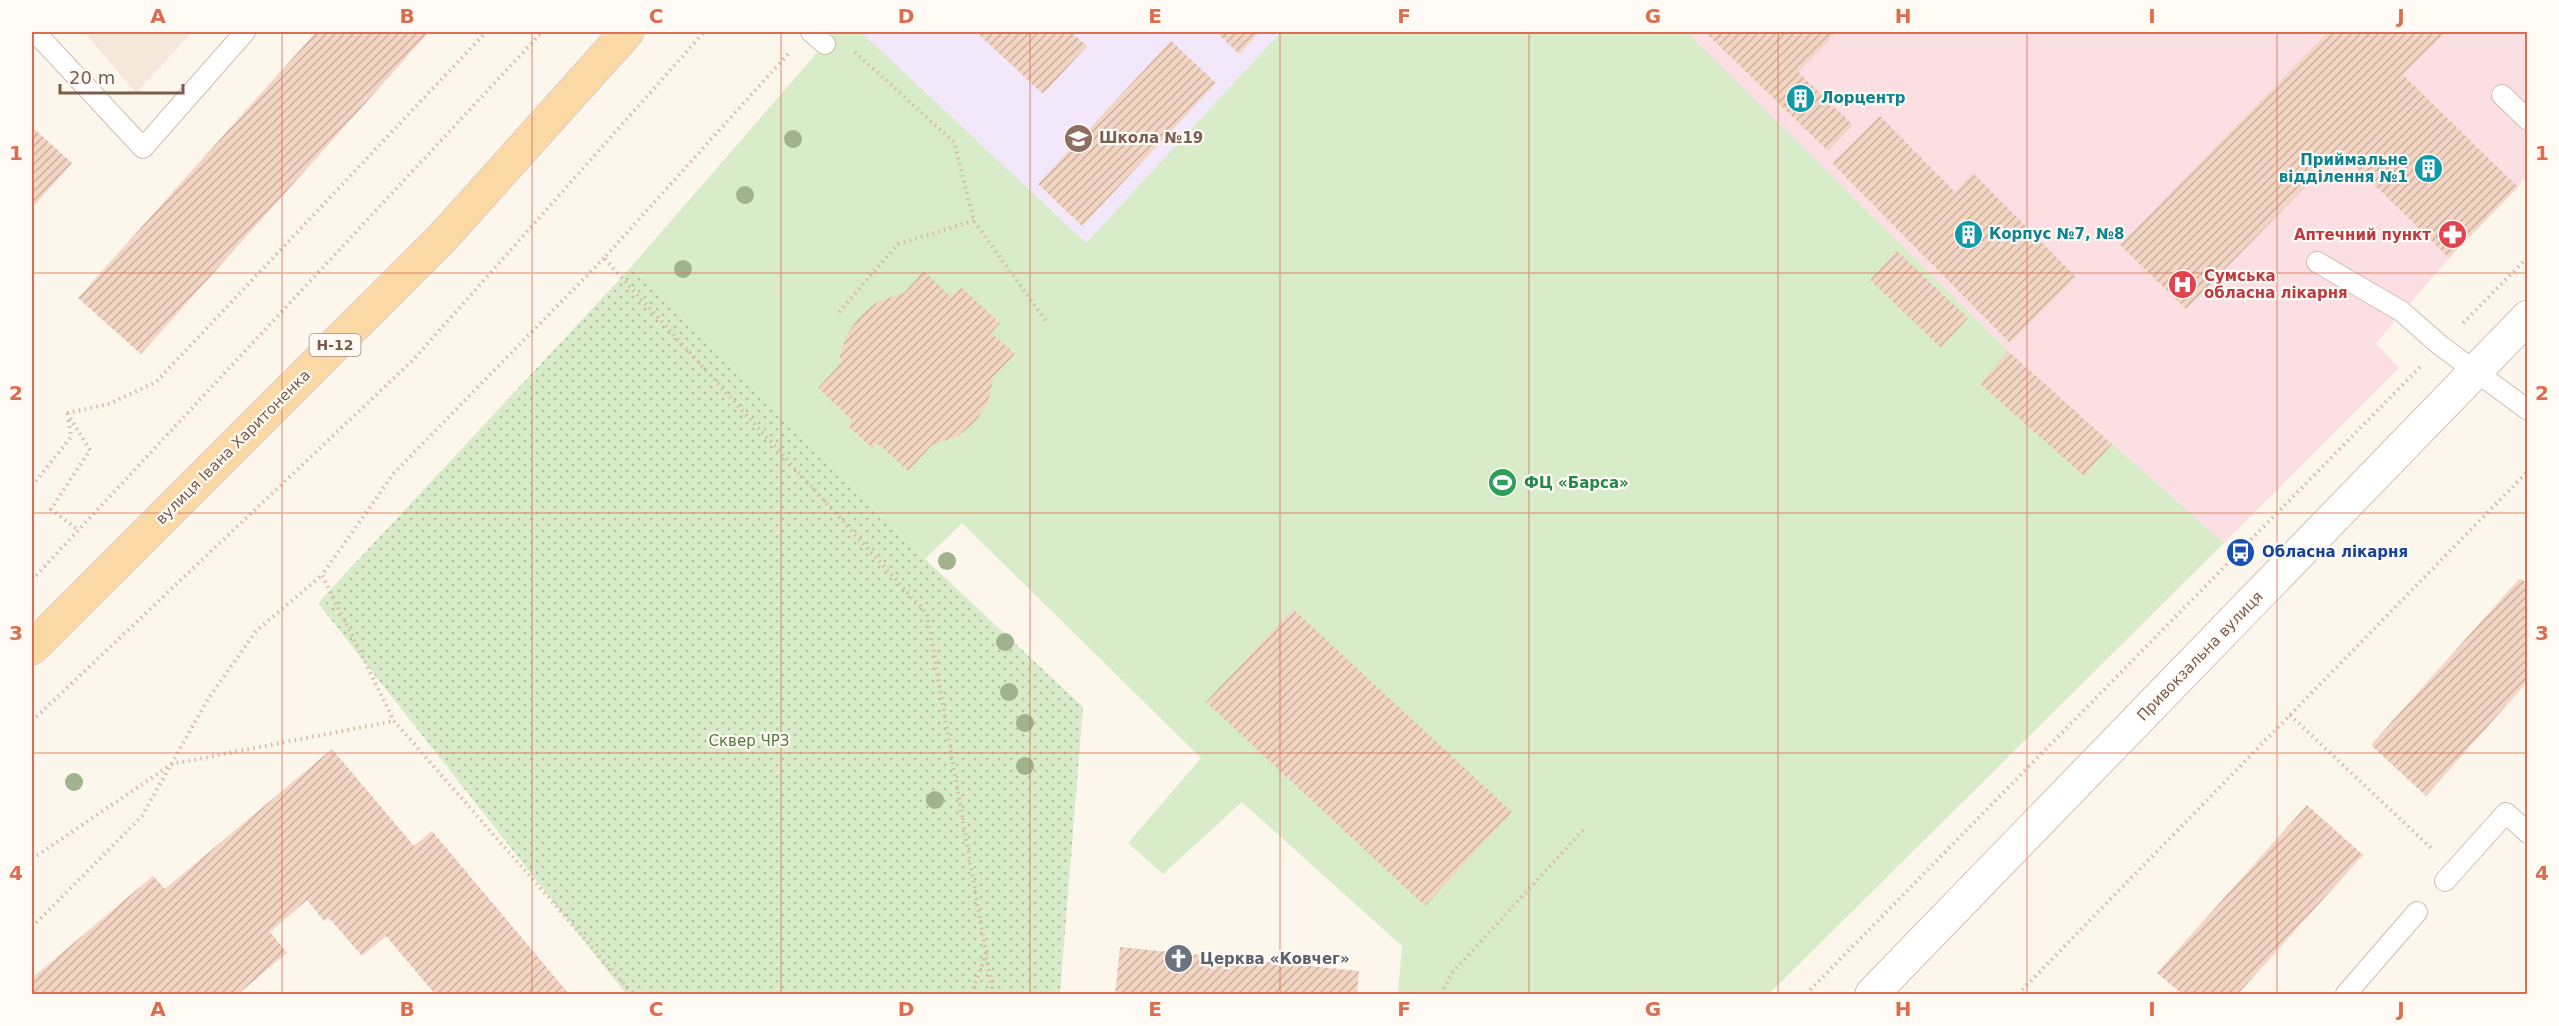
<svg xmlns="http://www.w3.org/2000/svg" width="2559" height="1026" font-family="'DejaVu Sans',sans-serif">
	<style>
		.residential { fill: #f5e8da }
		.education { fill: #f3e8fa }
		.medical { fill: #fbdfe3 }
		.park { fill: url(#park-dots) }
		.pitch { fill: #d8ecc9 }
		.building { fill: url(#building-hatch) }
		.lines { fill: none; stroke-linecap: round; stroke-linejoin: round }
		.lane-casing { stroke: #d1beb0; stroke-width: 22 }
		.secondary-casing { stroke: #d6c0b0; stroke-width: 35 }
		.primary-casing { stroke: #dad1cd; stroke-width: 35 }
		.path { stroke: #d9b8a5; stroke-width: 4; stroke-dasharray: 1.5 4.5; stroke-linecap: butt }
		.lane { stroke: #fff; stroke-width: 20 }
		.secondary { stroke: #fff; stroke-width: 33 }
		.primary { stroke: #fbd9a5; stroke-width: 33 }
		.tree { fill: #a0b28e }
		.grid { fill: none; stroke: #dc6d51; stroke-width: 1.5; stroke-opacity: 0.55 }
		.labels { text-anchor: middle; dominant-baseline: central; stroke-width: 4.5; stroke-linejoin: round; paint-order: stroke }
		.shield { fill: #fffaf3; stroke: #a28b7f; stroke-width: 1.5 }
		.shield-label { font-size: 14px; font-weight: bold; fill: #7a5c4d }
		.culture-label { font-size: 15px; font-weight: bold; fill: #0d838f; stroke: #fffaf3; text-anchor: start }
		.education-label { font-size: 15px; font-weight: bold; fill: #785e54; stroke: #fffaf3; text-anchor: start }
		.health-label { font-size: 15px; font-weight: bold; fill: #be3a42; stroke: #fffaf3; text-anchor: end }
		.street-label { font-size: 15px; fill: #7a5c4d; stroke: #fffaf3 }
		.leisure-label { font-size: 15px; font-weight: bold; fill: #27864d; stroke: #fffaf3; text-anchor: start }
		.transit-label { font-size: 15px; font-weight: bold; fill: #164399; stroke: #fffaf3; text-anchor: start }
		.park-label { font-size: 15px; fill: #537a41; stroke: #fffaf3 }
		.worship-label { font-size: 15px; font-weight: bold; fill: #5b616d; stroke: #fffaf3; text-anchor: start }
		.neatline { fill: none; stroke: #dc6d51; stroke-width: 2 }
		.grid-label { font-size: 20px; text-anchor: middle; font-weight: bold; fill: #dc6d51 }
	</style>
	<defs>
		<pattern id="park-dots" width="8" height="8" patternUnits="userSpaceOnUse" patternTransform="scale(1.5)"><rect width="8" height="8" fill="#d8ecc9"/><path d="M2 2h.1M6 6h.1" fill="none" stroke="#b4c2a5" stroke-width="1.8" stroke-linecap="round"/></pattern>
		<pattern id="building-hatch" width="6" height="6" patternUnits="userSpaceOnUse" patternTransform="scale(1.5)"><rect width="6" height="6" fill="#f3d5c3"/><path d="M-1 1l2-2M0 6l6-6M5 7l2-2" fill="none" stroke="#cab0a1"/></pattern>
	</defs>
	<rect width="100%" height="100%" fill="#fdf6ec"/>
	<path class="residential" d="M84,32h108l-56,61z"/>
	<path class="education" d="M861,32h420l-195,212z"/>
	<path class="medical" d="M1687,32h840v145l-78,81 -73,85 23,25 -175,175 -216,-192z"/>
	<path class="park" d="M631,267l294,292 158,148 -23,287h-434l-308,-391z"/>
	<path class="pitch" d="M835,32h26l225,211 195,-211h406l321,319 216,192 -455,451h-371l4,-48 -160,-144 -79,72 -35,-31 73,-85 -239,-235 -37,36 -294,-292z"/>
	<g class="building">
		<path d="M316,32h113l-288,322 -63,-56z"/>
		<path d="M976,32h95l16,14 -44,48z"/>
		<path d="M1218,32h42l-21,22 -22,-21z"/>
		<path d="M1705,32h132l-39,40 55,53 -25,26z"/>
		<path d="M2328,32h118l-43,43 115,112 -69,71 -109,-107 -154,158 -66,-64z"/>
		<path d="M1171,41l45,42 -134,143 -44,-42z"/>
		<path d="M1880,116l75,76 18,-19 103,104 -66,66 -178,-180z"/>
		<path d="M32,127l40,36 -40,45z"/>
		<path d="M1897,251l71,67 -27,30 -71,-68z"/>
		<path d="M924,271l27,26 10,-10 39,36 -9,10 24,21 -21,22 -6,27 -13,19 -17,14 -26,9 -24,26 -31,-28 -4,6 -25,-23 4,-6 -34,-32 23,-25 -1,-7 7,-22 13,-18 17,-14 27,-9z"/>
		<path d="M2008,351l104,93 -28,32 -104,-92z"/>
		<path d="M2520,578l8,6v97l-102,115 -55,-51z"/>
		<path d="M1293,609l219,203 -87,94 -219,-204z"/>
		<path d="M332,749l82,97 18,-15 137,163h-134l-49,-58 -24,20 -33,-38 -5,3 -17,-21 -37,32 17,21 -49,41h-206v-16l121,-102 12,13z"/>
		<path d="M2307,805l56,50 -125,139h-56l-25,-21z"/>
		<path d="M1120,947l239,24 -2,23h-242z"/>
	</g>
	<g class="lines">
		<defs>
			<g id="lane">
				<path d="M35,32l108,116 102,-116"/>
				<path d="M811,32l14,12"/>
				<path d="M2502,95l26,25"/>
				<path d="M2317,262l84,49 40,35 87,64"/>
				<path d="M2445,881l61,-68 22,20"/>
				<path d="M2346,994l71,-82"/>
			</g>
			<path id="secondary" d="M1872,994l656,-677"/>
			<path id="primary" d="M32,648l412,-412 183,-204"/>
		</defs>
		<use href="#lane" class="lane-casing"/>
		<use href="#secondary" class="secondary-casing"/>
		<use href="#primary" class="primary-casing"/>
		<g class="path">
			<path d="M855,52l99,90 20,79 74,103"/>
			<path d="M788,54l-184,204 323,356 66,380"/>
			<path d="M604,258l-210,215 -72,102 72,146 239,273"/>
			<path d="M839,312l59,-68 76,-23"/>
			<path d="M2463,323l65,-66"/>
			<path d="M67,413l42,-9 47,-22 330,-350"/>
			<path d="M67,413l23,37 -39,59 27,21"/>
			<path d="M32,486l39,-49 -3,-20"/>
			<path d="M32,580l510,-548"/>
			<path d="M2290,715l141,133"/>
			<path d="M32,721l382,-362 290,-327"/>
			<path d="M32,859l140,-95 222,-43"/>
			<path d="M32,927l110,-111 66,-117 48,-68 66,-56"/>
			<path d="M971,994l16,-42"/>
			<path d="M1441,994l11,-21 131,-143"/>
			<path d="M1806,994l614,-627"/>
			<path d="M2018,994l510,-523"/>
		</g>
		<use href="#lane" class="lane"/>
		<use href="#secondary" class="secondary"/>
		<use href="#primary" class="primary"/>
	</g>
	<g class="tree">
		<circle cx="793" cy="139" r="9"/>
		<circle cx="745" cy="195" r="9"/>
		<circle cx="683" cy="269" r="9"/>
		<circle cx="947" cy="561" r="9"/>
		<circle cx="1005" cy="642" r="9"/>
		<circle cx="1009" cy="692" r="9"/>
		<circle cx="1025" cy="723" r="9"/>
		<circle cx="1025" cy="766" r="9"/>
		<circle cx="74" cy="782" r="9"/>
		<circle cx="935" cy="800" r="9"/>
	</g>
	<path class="grid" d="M282,32v962M532,32v962M781,32v962M1030,32v962M1280,32v962M1529,32v962M1778,32v962M2027,32v962M2277,32v962M32,273h2496M32,513h2496M32,753h2496"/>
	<defs>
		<symbol id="building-disc" viewBox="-11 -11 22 22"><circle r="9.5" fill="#0f9aa8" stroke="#fffaf3"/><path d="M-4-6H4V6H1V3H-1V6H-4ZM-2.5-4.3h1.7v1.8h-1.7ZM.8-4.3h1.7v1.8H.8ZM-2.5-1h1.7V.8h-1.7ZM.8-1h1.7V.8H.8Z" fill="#fff"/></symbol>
		<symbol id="school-disc" viewBox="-11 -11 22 22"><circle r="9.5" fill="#8d6e63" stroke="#fffaf3"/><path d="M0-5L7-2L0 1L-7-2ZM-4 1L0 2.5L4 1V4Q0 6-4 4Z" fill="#fff"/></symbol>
		<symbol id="pharmacy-disc" viewBox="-11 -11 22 22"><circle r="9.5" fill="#e0444e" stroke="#fffaf3"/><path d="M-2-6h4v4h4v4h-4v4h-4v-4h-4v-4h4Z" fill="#fff"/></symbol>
		<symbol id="hospital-disc" viewBox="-11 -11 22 22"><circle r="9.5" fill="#e0444e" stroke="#fffaf3"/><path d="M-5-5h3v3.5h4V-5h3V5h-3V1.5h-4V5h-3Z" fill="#fff"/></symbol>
		<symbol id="stadium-disc" viewBox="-11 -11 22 22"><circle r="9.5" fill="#2e9e5b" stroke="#fffaf3"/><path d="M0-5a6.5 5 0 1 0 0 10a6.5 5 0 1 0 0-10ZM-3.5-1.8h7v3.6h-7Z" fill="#fff"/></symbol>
		<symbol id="bus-disc" viewBox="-11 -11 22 22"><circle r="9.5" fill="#1a4fb4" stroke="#fffaf3"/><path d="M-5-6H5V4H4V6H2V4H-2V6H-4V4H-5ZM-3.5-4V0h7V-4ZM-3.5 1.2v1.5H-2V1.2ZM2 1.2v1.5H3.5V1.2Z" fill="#fff"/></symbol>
		<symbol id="church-disc" viewBox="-11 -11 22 22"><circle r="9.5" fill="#6b7280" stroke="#fffaf3"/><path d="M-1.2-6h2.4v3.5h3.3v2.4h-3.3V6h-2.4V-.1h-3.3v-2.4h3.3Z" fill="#fff"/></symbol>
	</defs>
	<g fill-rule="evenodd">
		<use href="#building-disc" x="1784" y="82" width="33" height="33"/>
		<use href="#school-disc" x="1062" y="122" width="33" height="33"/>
		<use href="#building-disc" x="2412" y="152" width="33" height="33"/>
		<use href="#building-disc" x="1952" y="218" width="33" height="33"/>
		<use href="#pharmacy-disc" x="2436" y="218" width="33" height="33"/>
		<use href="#hospital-disc" x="2166" y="268" width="33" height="33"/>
		<use href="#stadium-disc" x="1486" y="466" width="33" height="33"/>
		<use href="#bus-disc" x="2224" y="536" width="33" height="33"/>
		<use href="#church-disc" x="1162" y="942" width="33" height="33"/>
	</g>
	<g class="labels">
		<rect class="shield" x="309.5" y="334" width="51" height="22" rx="4.5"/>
		<g class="shield-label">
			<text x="335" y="345">Н-12</text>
		</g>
		<g class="culture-label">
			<text x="1821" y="98">Лорцентр</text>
			<text x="2408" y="160" text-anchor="end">Приймальне<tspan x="2408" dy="17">відділення №1</tspan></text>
			<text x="1989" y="234">Корпус №7, №8</text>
		</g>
		<g class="education-label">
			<text x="1099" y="138">Школа №19</text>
		</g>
		<g class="health-label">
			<text x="2431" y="235">Аптечний пункт</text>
			<text x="2204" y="276" text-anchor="start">Сумська<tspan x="2204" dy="17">обласна лікарня</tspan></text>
		</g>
		<g class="street-label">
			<text transform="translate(233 447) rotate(-45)">вулиця Івана Харитоненка</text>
			<text transform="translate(2200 656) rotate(-46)">Привокзальна вулиця</text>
		</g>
		<g class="leisure-label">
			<text x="1524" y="483">ФЦ «Барса»</text>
		</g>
		<g class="transit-label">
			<text x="2262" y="552">Обласна лікарня</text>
		</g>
		<g class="park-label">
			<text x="749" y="741">Сквер ЧРЗ</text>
		</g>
		<g class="worship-label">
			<text x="1200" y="959">Церква «Ковчег»</text>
		</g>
	</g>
	<rect width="2559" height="1026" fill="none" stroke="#fffaf3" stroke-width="66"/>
	<path d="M60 84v9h123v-9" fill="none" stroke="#7a5c4d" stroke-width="3"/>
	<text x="69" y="84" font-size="18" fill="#7a5c4d" stroke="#fffaf3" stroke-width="4.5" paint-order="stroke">20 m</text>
	<rect x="33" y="33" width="2493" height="960" class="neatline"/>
	<g class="grid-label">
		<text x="158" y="23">A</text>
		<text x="407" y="23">B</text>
		<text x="656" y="23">C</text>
		<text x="906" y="23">D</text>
		<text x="1155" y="23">E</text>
		<text x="1404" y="23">F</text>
		<text x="1653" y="23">G</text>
		<text x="1903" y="23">H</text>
		<text x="2152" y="23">I</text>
		<text x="2401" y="23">J</text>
		<text x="16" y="160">1</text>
		<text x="2542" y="160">1</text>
		<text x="16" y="400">2</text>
		<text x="2542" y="400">2</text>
		<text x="16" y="640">3</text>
		<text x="2542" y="640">3</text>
		<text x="16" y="880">4</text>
		<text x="2542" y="880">4</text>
		<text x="158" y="1016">A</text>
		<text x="407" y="1016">B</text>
		<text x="656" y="1016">C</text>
		<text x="906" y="1016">D</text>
		<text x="1155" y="1016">E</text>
		<text x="1404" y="1016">F</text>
		<text x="1653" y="1016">G</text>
		<text x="1903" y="1016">H</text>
		<text x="2152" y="1016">I</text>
		<text x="2401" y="1016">J</text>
	</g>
</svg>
